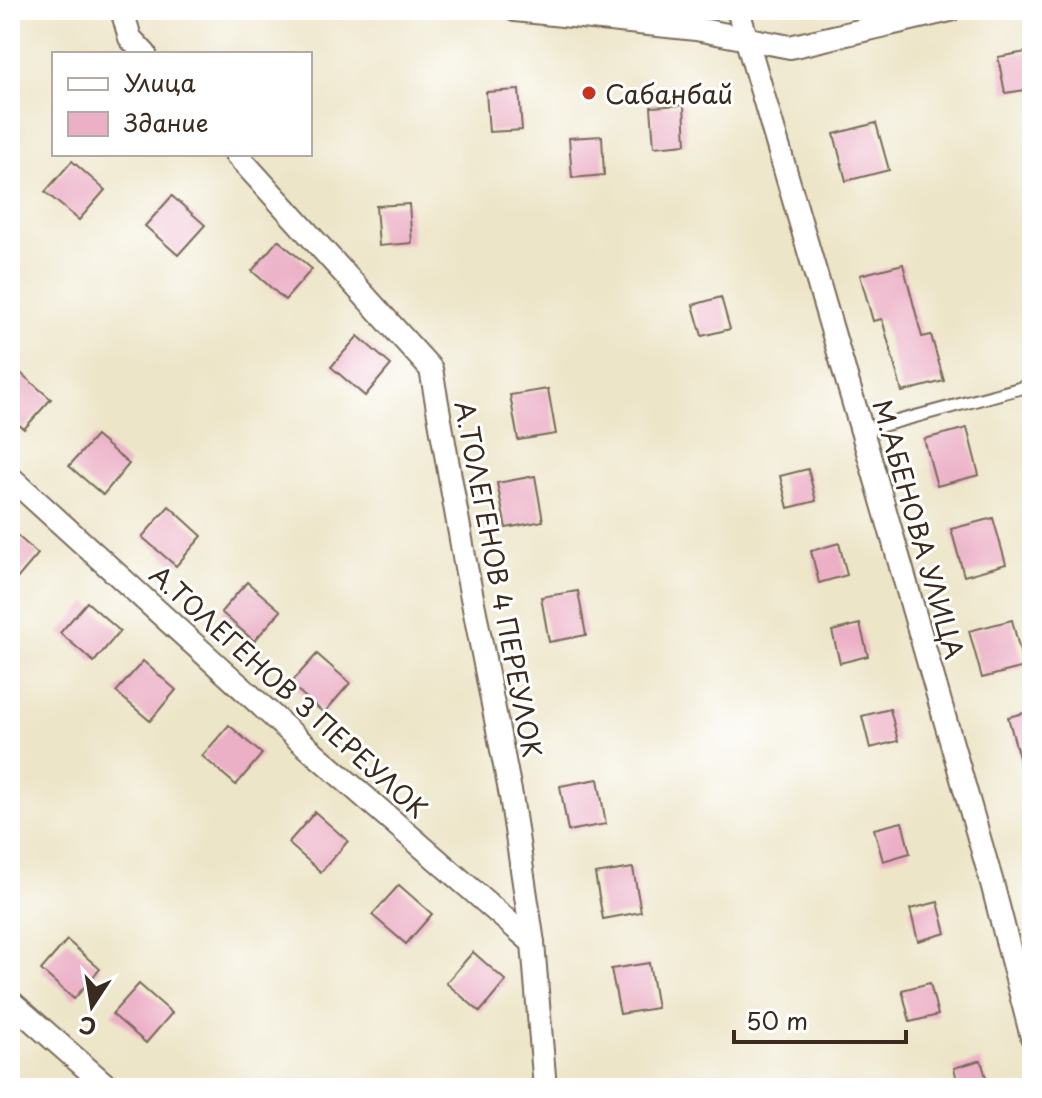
<svg xmlns="http://www.w3.org/2000/svg" width="1042" height="1098" font-family="'Playpen Sans',sans-serif">
	<style>
		.building { fill: #ecb0c6 }
		.lines { fill: none; stroke-linecap: round; stroke-linejoin: round }
		.service-casing { stroke: #796b5a; stroke-width: 15 }
		.minor-casing { stroke: #796b5a; stroke-width: 26 }
		.service { stroke: #fff; stroke-width: 11 }
		.minor { stroke: #fff; stroke-width: 22 }
		.poi-dot { fill: #c8321e; stroke: #fff; stroke-width: 3 }
		.labels { text-anchor: middle; dominant-baseline: central; stroke-width: 6; stroke-linejoin: round; paint-order: stroke }
		.poi-label { font-size: 26px; fill: #3b2a1e; stroke: #fff; text-anchor: start }
		.street-label { font-size: 26px; fill: #3b2a1e; stroke: #fff }
	</style>
	<rect width="100%" height="100%" fill="#fff"/>
	<filter id="ink" filterUnits="userSpaceOnUse"><feTurbulence type="fractalNoise" baseFrequency=".0125" numOctaves="2"/><feDisplacementMap in="SourceGraphic" scale="16" xChannelSelector="R" yChannelSelector="G"/><feConvolveMatrix kernelMatrix="1 2 1 2 8 2 1 2 1" color-interpolation-filters="sRGB"/></filter>
	<filter id="wash" filterUnits="userSpaceOnUse"><feTurbulence type="fractalNoise" baseFrequency=".006" numOctaves="4" result="noise"/><feDisplacementMap in="SourceGraphic" scale="32" xChannelSelector="R" yChannelSelector="G"/><feGaussianBlur stdDeviation="1.8" result="paint"/><feColorMatrix in="noise" values="0 0 0 0 0 0 0 0 0 0 0 0 0 0 0 0 0 1.4 0 .05"/><feComposite in="paint" operator="in"/></filter>
	<g filter="url(#wash)">
		<rect width="100%" height="100%" fill="#ede5c8"/>
		<g id="blocks">
			<g class="building">
				<path d="M1032,51v38l-27,4 -7,-36z"/>
				<path d="M519,90l3,40 -33,2 -3,-40z"/>
				<path d="M684,105l2,39 -32,3 -3,-40z"/>
				<path d="M876,123l13,47 -43,11 -12,-47z"/>
				<path d="M602,136l2,39 -32,3 -3,-40z"/>
				<path d="M72,161l33,29 -26,30 -34,-28z"/>
				<path d="M172,196l33,29 -27,30 -33,-29z"/>
				<path d="M409,204l3,39 -33,3 -3,-40z"/>
				<path d="M278,240l34,29 -27,31 -33,-29z"/>
				<path d="M903,264l19,73 9,-2 13,46 -42,11 -20,-73 -9,2 -13,-46z"/>
				<path d="M721,297l9,32 -28,7 -9,-31z"/>
				<path d="M358,336l33,29 -26,31 -34,-29z"/>
				<path d="M10,364l41,35 -27,30 -14,-12z"/>
				<path d="M548,389l8,45 -38,6 -8,-45z"/>
				<path d="M967,428l12,47 -42,11 -13,-47z"/>
				<path d="M96,436l33,28 -26,31 -34,-29z"/>
				<path d="M808,469l8,32 -28,7 -8,-32z"/>
				<path d="M535,476l8,45 -37,7 -9,-45z"/>
				<path d="M169,506l33,30 -26,30 -34,-29z"/>
				<path d="M993,518l13,46 -42,12 -13,-47z"/>
				<path d="M10,529l28,25 -28,33z"/>
				<path d="M839,543l8,32 -28,8 -8,-32z"/>
				<path d="M247,582l34,29 -27,30 -33,-29z"/>
				<path d="M578,591l8,44 -37,7 -8,-45z"/>
				<path d="M87,602l33,29 -26,31 -34,-29z"/>
				<path d="M1012,620l12,47 -42,11 -13,-47z"/>
				<path d="M860,624l8,32 -28,7 -8,-32z"/>
				<path d="M317,654l33,29 -26,30 -34,-29z"/>
				<path d="M143,661l33,29 -26,31 -34,-29z"/>
				<path d="M890,709l8,32 -28,7 -8,-32z"/>
				<path d="M1032,711v72h-6l-18,-66z"/>
				<path d="M229,725l33,29 -26,31 -34,-29z"/>
				<path d="M598,779l8,45 -38,7 -8,-45z"/>
				<path d="M315,812l33,29 -27,31 -33,-29z"/>
				<path d="M902,822l8,31 -27,8 -9,-32z"/>
				<path d="M633,868l8,44 -38,7 -8,-45z"/>
				<path d="M399,885l33,29 -26,30 -34,-29z"/>
				<path d="M938,902l8,31 -28,8 -8,-32z"/>
				<path d="M67,940l33,29 -26,30 -33,-29z"/>
				<path d="M473,952l33,29 -26,31 -34,-29z"/>
				<path d="M649,963l8,45 -37,6 -9,-45z"/>
				<path d="M930,983l8,32 -28,7 -8,-32z"/>
				<path d="M139,984l33,29 -26,30 -34,-29z"/>
				<path d="M981,1060l8,28h-30l-5,-20z"/>
			</g>
		</g>
	</g>
	<g filter="url(#ink)">
		<use href="#blocks" fill-opacity="0" stroke="#796b5a" stroke-width="2"/>
		<g class="lines">
			<defs>
				<path id="service" d="M862,431l170,-46"/>
				<g id="minor">
					<path d="M122,10l8,28 15,16"/>
					<path d="M515,10l181,19 94,18 160,-37"/>
					<path d="M738,10l124,421 130,452 40,154"/>
					<path d="M236,154l195,215 34,193 46,234 22,147 12,145"/>
					<path d="M10,477l288,262 235,204"/>
					<path d="M10,1001l99,87"/>
				</g>
			</defs>
			<use href="#service" class="service-casing"/>
			<use href="#minor" class="minor-casing"/>
			<use href="#service" class="service"/>
			<use href="#minor" class="minor"/>
		</g>
	</g>
	<circle class="poi-dot" cx="589" cy="93" r="8"/>
	<g class="labels">
		<g class="poi-label">
			<text x="605" y="93">Сабанбай</text>
		</g>
		<g class="street-label">
			<text transform="translate(919 529) rotate(74)">М.АБЕНОВА УЛИЦА</text>
			<text transform="translate(499 579) rotate(79)">А.ТОЛЕГЕНОВ 4 ПЕРЕУЛОК</text>
			<text transform="translate(289 691) rotate(42)">А.ТОЛЕГЕНОВ 3 ПЕРЕУЛОК</text>
		</g>
	</g>
	<rect width="1042" height="1098" fill="none" stroke="#fff" stroke-width="40"/>
	<rect x="52" y="52" width="260" height="104" fill="#ffffff" stroke="#b1aaa5" stroke-width="2"/>
	<rect x="68" y="78" width="40" height="12" fill="#ffffff" stroke="#b1aaa5" stroke-width="2"/>
	<text x="124" y="92" font-size="24" fill="#3b2a1e">Улица</text>
	<rect x="68" y="112" width="40" height="24" fill="#ecb0c6" stroke="#b1aaa5" stroke-width="2"/>
	<text x="124" y="132" font-size="24" fill="#3b2a1e">Здание</text>
	<g transform="translate(92 1006) rotate(192)" stroke="#ffffff" stroke-width="6" paint-order="stroke">
	<path d="M0-6L14 30L0 20L-14 30Z" fill="#3b2a1e"/>
	<text y="-12" font-size="22" font-weight="bold" text-anchor="middle" fill="#3b2a1e">С</text>
	</g>
	<path d="M734 1030v12h172v-12" fill="none" stroke="#3b2a1e" stroke-width="4"/>
	<text x="746" y="1030" font-size="24" fill="#3b2a1e" stroke="#ffffff" stroke-width="6" paint-order="stroke">50 m</text>
</svg>
